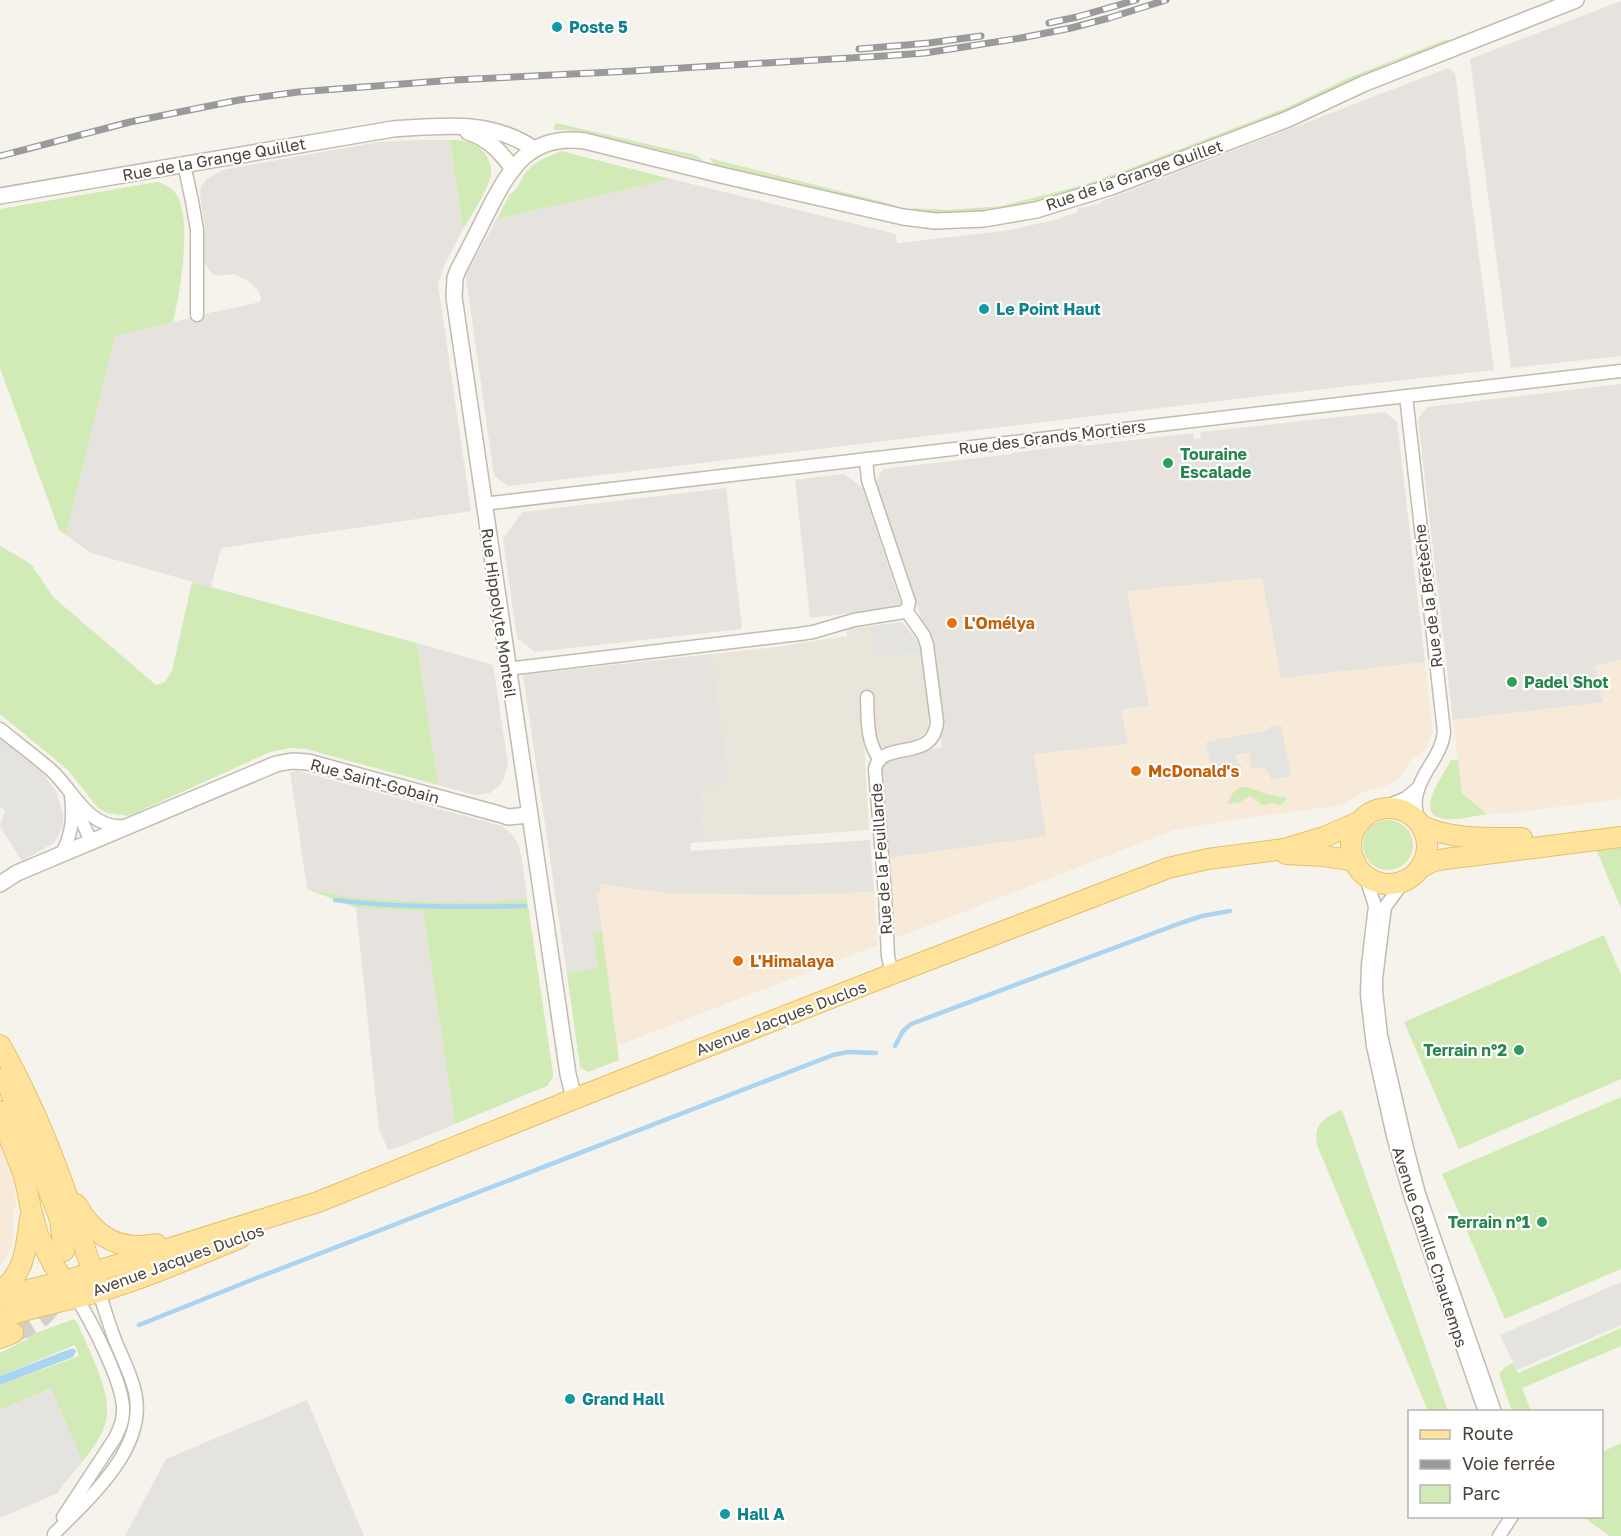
<svg xmlns="http://www.w3.org/2000/svg" width="1621" height="1536" font-family="'Golos Text',sans-serif">
	<style>
		.residential { fill: #eae5da }
		.commercial { fill: #f7ead8 }
		.industrial { fill: #e6e2dd }
		.green { fill: #d2eab5 }
		.parking { fill: #e5e3e0 }
		.water { fill: #a9d4f2 }
		.lines { fill: none; stroke-linecap: round; stroke-linejoin: round }
		.stream { stroke: #a9d4f2; stroke-width: 4.5 }
		.primary-tunnel { stroke: #d4d0c8; stroke-width: 20; stroke-dasharray: 20 10; stroke-linecap: butt }
		.minor-casing { stroke: #c2bbae; stroke-width: 15 }
		.tertiary-casing { stroke: #c2bbae; stroke-width: 18 }
		.primary-casing { stroke: #e6c16a; stroke-width: 22 }
		.minor { stroke: #fff; stroke-width: 12 }
		.tertiary { stroke: #fff; stroke-width: 15 }
		.primary { stroke: #ffe39c; stroke-width: 20 }
		.rail-casing { stroke: #9a9a9a; stroke-width: 7 }
		.rail { stroke: #fff; stroke-width: 4.5; stroke-dasharray: 14; stroke-linecap: butt }
		.culture-dot { fill: #0f9aa8; stroke: #fff; stroke-width: 2 }
		.leisure-dot { fill: #2e9e5b; stroke: #fff; stroke-width: 2 }
		.food-dot { fill: #e8710a; stroke: #fff; stroke-width: 2 }
		.labels { text-anchor: middle; dominant-baseline: central; stroke-width: 4.5; stroke-linejoin: round; paint-order: stroke }
		.culture-label { font-size: 16px; font-weight: bold; fill: #0d838f; stroke: #fff; text-anchor: start }
		.street-label { font-size: 16px; fill: #4b4439; stroke: #fff }
		.leisure-label { font-size: 16px; font-weight: bold; fill: #27864d; stroke: #fff; text-anchor: start }
		.food-label { font-size: 16px; font-weight: bold; fill: #c56008; stroke: #fff; text-anchor: start }
	</style>
	<rect width="100%" height="100%" fill="#f6f3ec"/>
	<path class="residential" d="M870,626l3,27 13,-2 2,7 33,-5 8,62 -1,14 -8,8 -5,3 -30,8 -7,-3v-5l-14,3 5,87 -164,12 -3,-30h3l-3,-26 25,-3 -15,-129 65,-7 70,-11v-7z"/>
	<g class="commercial">
		<path d="M1262,578l19,100 144,-16 8,71 -9,18 -15,11 -5,10 -7,8 -9,5 -23,6 -20,12 -10,3 -104,14 -57,10 -278,108 -7,-80 157,-22 -12,-82 93,-10 -6,-34 28,-4 -22,-115z"/>
		<path d="M1621,660v139l-112,14 -22,1 -25,-21 -9,-73 150,-18 -8,-36z"/>
		<path d="M599,884l66,9 117,2 92,-3 4,53 -261,101 -21,-152z"/>
		<path d="M0,1145l14,35 2,27 -4,4 2,12 -1,19 -5,13 -8,11z"/>
	</g>
	<g class="industrial">
		<path d="M1621,1v355l-110,12 -41,-309z"/>
		<path d="M1448,68l7,5 39,297 -233,26 -753,90 -14,-10 -28,-199 1,-5 30,-53 174,-40 225,55 1,9h3l110,-13 48,-11 9,-4 11,-2 -1,-4 23,-5v-2z"/>
		<path d="M419,140h31l13,89 -19,37 -6,18 33,227 -250,37 -10,39 -120,-34 -25,-18 49,-199 95,-23 1,-2 4,1 45,-10 1,-4 -3,-8 -11,-10 -14,-6 -16,2 -4,-2 -8,-10 -1,-4 1,-31 -5,-35 1,-8 6,-7 15,-9 157,-28z"/>
		<path d="M1621,384v276l-26,6 8,36 -150,18 -35,-301 9,-12z"/>
		<path d="M1385,412l12,10 28,240 -144,16 -19,-100 -135,13 22,115 -28,4 7,34 -94,10 12,82 -157,22 -10,-95 63,-16 -6,-55 -9,-58 -52,-150 8,-15 310,-36 1,6 7,-1 -1,-6h2z"/>
		<path d="M844,474l18,13 40,120 -92,11 -15,-138z"/>
		<path d="M726,488l16,141 -207,23 -18,-14 -14,-99 19,-27z"/>
		<path d="M417,643l76,22 15,99 -4,14 -5,8 -9,7 -15,2 -37,-10z"/>
		<path d="M712,654l16,129 -26,4 3,25 -3,1 3,29 -15,1 1,8 179,-11 4,52 -92,3 -117,-2 -65,-9v10h-3l5,38 -9,1 5,35 -24,4 -7,2 -44,-299z"/>
		<path d="M298,771l204,55 10,8 6,10 4,15 5,40 -61,4 -51,-2 -60,-3 -48,-9 -17,-117z"/>
		<path d="M356,908l67,3 32,213 -53,22 -14,4 -9,-21z"/>
	</g>
	<g class="green">
		<path d="M1448,39l1,3 -95,38 -63,30 -174,68 -41,13 -44,12 -52,9 -38,3 -30,-3 1,-4 34,2 55,-4 81,-21 43,-15 162,-63 60,-29z"/>
		<path d="M556,123l139,32 9,6 -108,-26 -26,-5h-15l-1,-2z"/>
		<path d="M450,140c14,0 25,1 34,12 5,7 8,14 7,22 -2,15 -20,42 -28,55z"/>
		<path d="M561,151l110,28 -174,40 13,-25c8,-4 11,-16 17,-23 9,-10 22,-15 34,-20z"/>
		<path d="M709,158l186,47 2,4 -182,-44z"/>
		<path d="M157,182c7,2 15,5 19,12 17,25 4,99 -3,128l-58,14 -49,199 -7,-5 -59,-162v-159z"/>
		<path d="M0,546l31,18 22,33 103,88 9,-3 7,-11 20,-89 225,61 21,142 -132,-36 -16,-1 -20,4 -141,64 -22,-3 -9,-5 -30,-38 -68,-56z"/>
		<path d="M1451,760h7l4,33 25,21c-15,2 -65,17 -56,-15 4,-14 14,-27 20,-39z"/>
		<path d="M1240,787h7l19,7 21,4 -5,7 -10,-2 -10,2 -12,-9 -10,6 -13,2 5,-10z"/>
		<circle cx="1388" cy="845" r="25"/>
		<path d="M1621,846v62l-25,-59z"/>
		<path d="M307,889l48,9 60,3 51,2 61,-4 26,174v4l-6,9 -92,38 -32,-213 -67,-3z"/>
		<path d="M602,932l17,128 -31,12 -8,-5 -13,-93 7,-2 24,-4 -5,-35z"/>
		<path d="M1604,935l17,40v104l-162,70 -55,-127z"/>
		<path d="M1621,1097v172l-116,50 -63,-145z"/>
		<path d="M1342,1110l106,301h-20l-111,-266c-3,-22 6,-27 25,-35z"/>
		<path d="M74,1319l4,5c11,28 40,77 25,106 -8,18 -23,34 -36,49l-16,-91 -51,22v-25l79,-29 -4,-11 -75,31v-23l28,-14 -1,-3 4,-1z"/>
		<path d="M1621,1328v18l-99,42 9,23h-19l-13,-37 6,-7 8,-4 5,10z"/>
		<path d="M1621,1443v93h-11l-27,-19 19,-1v-64z"/>
	</g>
	<g class="parking">
		<path d="M1083,444l1,10 -70,9 -2,-10z"/>
		<path d="M902,622l18,22 1,9 -34,5 -1,-7 -13,2 -3,-27z"/>
		<path d="M1281,725l10,51 -19,4 -8,-13 -12,2 -3,-17 -14,3 7,13 -30,6 -6,-32 63,-12v-3z"/>
		<path d="M0,739l43,34 14,20 6,20v13l-7,14 -4,4 -30,17 -22,-35 5,-15 -5,-4z"/>
		<path d="M1621,1282v43l-104,45 -17,-35z"/>
		<path d="M51,1388l32,73 -21,25 -4,7 -58,25v-108z"/>
		<path d="M307,1400l57,136h-239l41,-77z"/>
	</g>
	<path class="water" d="M70,1349h4l2,2 -3,6 -73,28v-9z"/>
	<g class="lines">
		<g class="stream">
			<path d="M335,900c63,8 126,7 190,6"/>
			<path d="M895,1046l8,-15 8,-7 267,-100 24,-8 28,-5"/>
			<path d="M139,1325l115,-46 579,-224 15,-3 28,1"/>
		</g>
		<path class="primary-tunnel" d="M13,1333c20,-9 35,-16 43,-38"/>
		<defs>
			<g id="minor">
				<path d="M184,164l8,37 5,29v85"/>
				<path d="M1406,396l38,336c-2,23 -22,39 -27,61 -3,9 -1,19 1,28"/>
				<path d="M483,504l1138,-133"/>
				<path d="M507,669l293,-35 13,-2 41,-12 50,-8 4,-5 1,-5 -41,-122 -2,-21"/>
				<path d="M867,697c1,21 -1,44 12,61"/>
				<path d="M0,729c17,14 35,27 51,41 23,21 37,60 75,56"/>
				<path d="M75,807l17,36"/>
				<path d="M1380,809l26,-11 11,-9"/>
				<path d="M61,855c11,-19 13,-38 10,-59"/>
				<path d="M1360,870l7,11 8,25 -7,59 -1,30 6,51 20,90 17,59 75,217"/>
				<path d="M1404,881l-19,26 -2,15 -7,57v12l5,44 26,113 12,46 76,218"/>
				<path d="M892,974l-4,-18 -3,-62 -10,-125c7,-31 58,-5 62,-47l-10,-77 -3,-9 -18,-26"/>
				<path d="M63,1517l52,-79c4,-8 8,-16 8,-26 2,-26 -32,-91 -47,-115"/>
				<path d="M54,1534c35,-36 94,-86 81,-142 -4,-18 -13,-35 -20,-52 -6,-16 -11,-32 -16,-48"/>
				<path d="M1499,1536l13,-20"/>
			</g>
			<g id="tertiary">
				<path d="M468,132c20,6 33,20 45,37"/>
				<path d="M0,196l393,-67c48,-3 98,-10 141,20"/>
				<path d="M0,884l17,-11 259,-109 16,-3 16,1 191,52 9,3 21,-2"/>
				<path d="M574,1099l-6,-25c-39,-259 -78,-518 -114,-777l1,-19 3,-8c10,-19 20,-39 30,-59 22,-43 42,-78 97,-70l136,34 182,42 32,4 49,-2 52,-9 75,-23 177,-68 75,-35 213,-84"/>
			</g>
			<g id="primary">
				<circle cx="1389" cy="846" r="38"/>
				<path d="M1422,826c30,14 68,12 100,12"/>
				<path d="M1286,854l37,2 32,5"/>
				<path d="M1420,868l14,-7 11,-2 176,-22"/>
				<path d="M0,1045c43,75 70,156 96,238"/>
				<path d="M5,1078l55,141 4,32"/>
				<path d="M0,1111l7,13 3,16 14,35 7,34 7,26 16,31 17,24"/>
				<path d="M76,1204c18,32 43,48 80,40"/>
				<path d="M0,1291c26,-18 26,-45 30,-73"/>
				<path d="M0,1297l65,-16 253,-79 256,-103 318,-125 276,-106 40,-9 76,-10 40,-12 37,-16"/>
				<path d="M0,1318c32,-11 65,-17 98,-26 48,-14 95,-35 142,-54"/>
				<path d="M0,1338l13,-5"/>
			</g>
		</defs>
		<use href="#minor" class="minor-casing"/>
		<use href="#tertiary" class="tertiary-casing"/>
		<use href="#primary" class="primary-casing"/>
		<use href="#minor" class="minor"/>
		<use href="#tertiary" class="tertiary"/>
		<use href="#primary" class="primary"/>
		<defs>
			<g id="rail">
				<path d="M1049,23l28,-6 59,-17"/>
				<path d="M859,49l70,-6 52,-7"/>
				<path d="M0,156l130,-34 109,-22 59,-8 156,-12 178,-9 251,-15 42,-3 96,-15 50,-10 38,-10 57,-18"/>
			</g>
		</defs>
		<use href="#rail" class="rail-casing"/>
		<use href="#rail" class="rail"/>
	</g>
	<g class="culture-dot">
		<circle cx="557" cy="27" r="6"/>
		<circle cx="984" cy="309" r="6"/>
		<circle cx="570" cy="1399" r="6"/>
		<circle cx="725" cy="1514" r="6"/>
	</g>
	<g class="leisure-dot">
		<circle cx="1168" cy="463" r="6"/>
		<circle cx="1512" cy="682" r="6"/>
		<circle cx="1519" cy="1050" r="6"/>
		<circle cx="1542" cy="1222" r="6"/>
	</g>
	<g class="food-dot">
		<circle cx="952" cy="623" r="6"/>
		<circle cx="1136" cy="771" r="6"/>
		<circle cx="738" cy="961" r="6"/>
	</g>
	<g class="labels">
		<g class="culture-label">
			<text x="569" y="27">Poste 5</text>
			<text x="996" y="309">Le Point Haut</text>
			<text x="582" y="1399">Grand Hall</text>
			<text x="737" y="1514">Hall A</text>
		</g>
		<g class="street-label">
			<text transform="translate(214 159) rotate(-10)">Rue de la Grange Quillet</text>
			<text transform="translate(1134 175) rotate(-19)">Rue de la Grange Quillet</text>
			<text transform="translate(1052 437) rotate(-7)">Rue des Grands Mortiers</text>
			<text transform="translate(1428 596) rotate(-97)">Rue de la Bretèche</text>
			<text transform="translate(499 613) rotate(82)">Rue Hippolyte Monteil</text>
			<text transform="translate(375 781) rotate(15)">Rue Saint-Gobain</text>
			<text transform="translate(881 859) rotate(-94)">Rue de la Feuillarde</text>
			<text transform="translate(781 1018) rotate(-21)">Avenue Jacques Duclos</text>
			<text transform="translate(1430 1247) rotate(72)">Avenue Camille Chautemps</text>
			<text transform="translate(178 1260) rotate(-20)">Avenue Jacques Duclos</text>
		</g>
		<g class="leisure-label">
			<text x="1180" y="454">Touraine<tspan x="1180" dy="18">Escalade</tspan></text>
			<text x="1524" y="682">Padel Shot</text>
			<text x="1507" y="1050" text-anchor="end">Terrain n°2</text>
			<text x="1530" y="1222" text-anchor="end">Terrain n°1</text>
		</g>
		<g class="food-label">
			<text x="964" y="623">L'Omélya</text>
			<text x="1148" y="771">McDonald's</text>
			<text x="750" y="961">L'Himalaya</text>
		</g>
	</g>
	<rect x="1408" y="1410" width="195" height="108" fill="#ffffff" stroke="#b7b4b0" stroke-width="1.5"/>
	<rect x="1420" y="1430" width="30" height="9" fill="#ffe39c" stroke="#b7b4b0" stroke-width="1.5"/>
	<text x="1462" y="1440" font-size="18" fill="#4b4439">Route</text>
	<rect x="1420" y="1460" width="30" height="9" fill="#9a9a9a" stroke="#b7b4b0" stroke-width="1.5"/>
	<text x="1462" y="1470" font-size="18" fill="#4b4439">Voie ferrée</text>
	<rect x="1420" y="1485" width="30" height="18" fill="#d2eab5" stroke="#b7b4b0" stroke-width="1.5"/>
	<text x="1462" y="1500" font-size="18" fill="#4b4439">Parc</text>
</svg>
